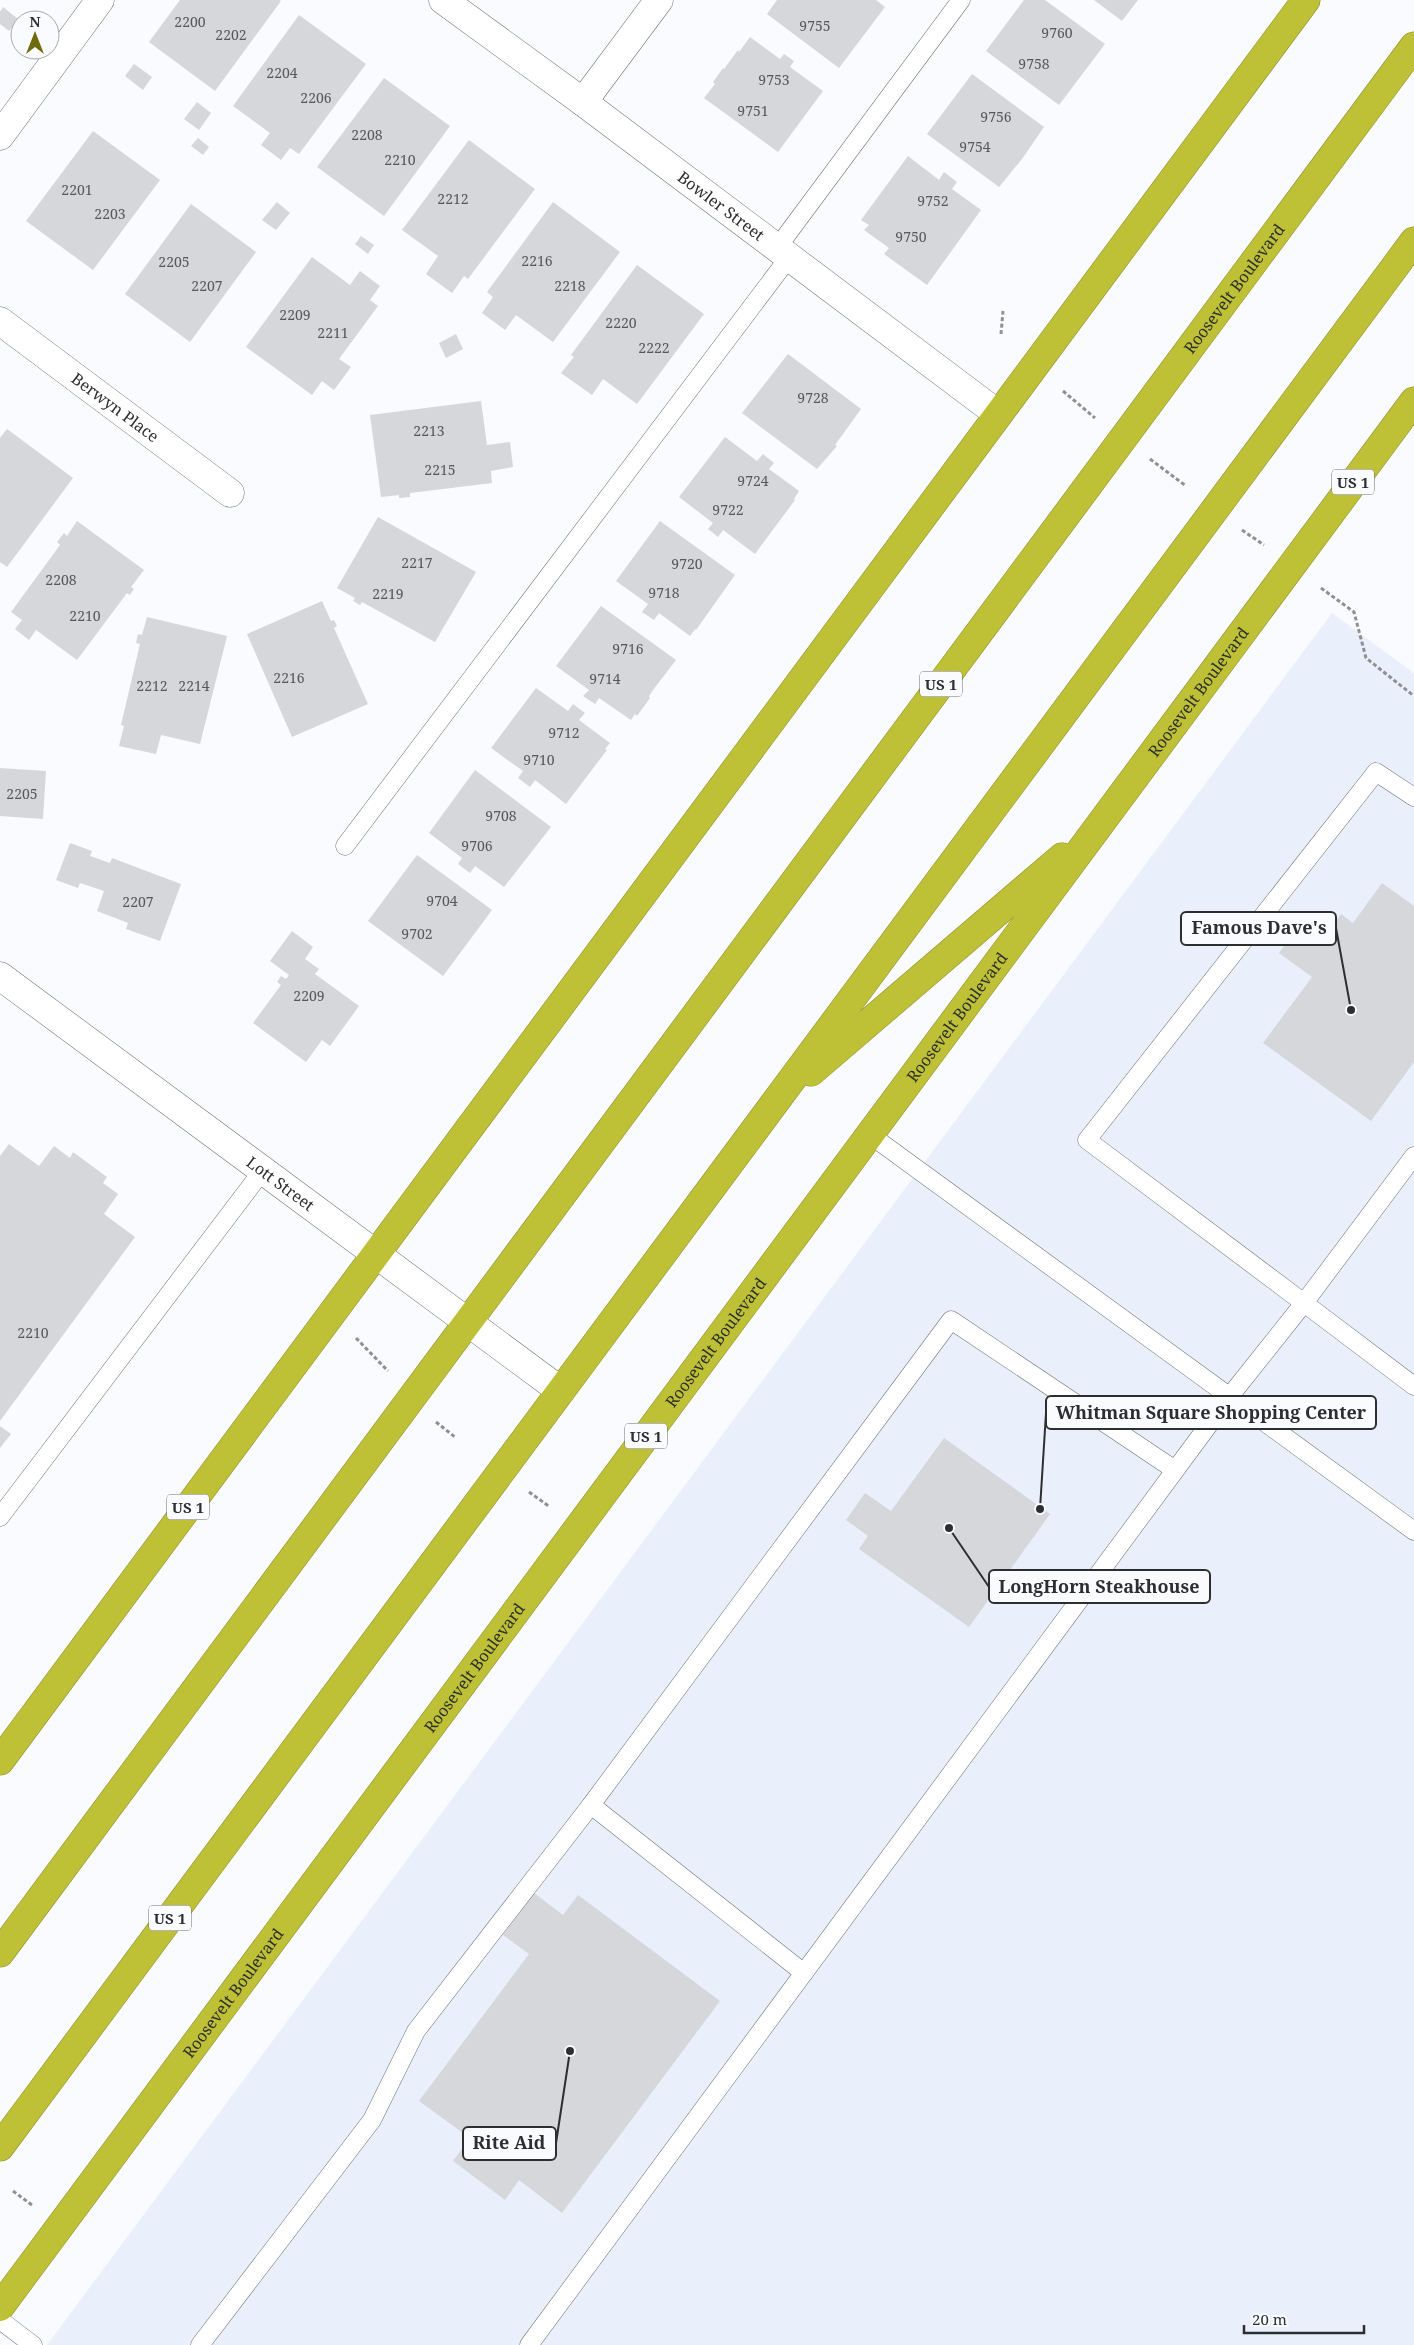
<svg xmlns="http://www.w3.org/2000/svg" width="1414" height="2345" font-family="'Noto Serif',serif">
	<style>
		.built { fill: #e9f0fb }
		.building { fill: #d5d7db }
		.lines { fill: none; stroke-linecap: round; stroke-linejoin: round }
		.lane-casing { stroke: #6e7074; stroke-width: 19 }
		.street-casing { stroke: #6e7074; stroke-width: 29 }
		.highway-casing { stroke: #8b8d33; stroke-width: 29 }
		.path { stroke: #8f9093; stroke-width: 3; stroke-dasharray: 4 2.5; stroke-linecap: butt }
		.lane { stroke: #fff; stroke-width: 18 }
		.street { stroke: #fff; stroke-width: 28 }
		.highway { stroke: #bec035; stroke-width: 28 }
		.labels { text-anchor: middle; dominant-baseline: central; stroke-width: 4; stroke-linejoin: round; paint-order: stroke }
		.number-label { font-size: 14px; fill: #57585b }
		.shield { fill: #f9fbfe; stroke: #6a6c6e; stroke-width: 1 }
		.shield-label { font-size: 15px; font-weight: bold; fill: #2d2e30 }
		.street-label { font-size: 16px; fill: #2d2e30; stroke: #f9fbfe }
		.leader { fill: none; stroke: #2d2e30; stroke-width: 2 }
		.callout-dot { fill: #2d2e30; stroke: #f9fbfe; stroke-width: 2 }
		.callout { fill: #f9fbfe; stroke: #2d2e30; stroke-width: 2 }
		.callout-label { font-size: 18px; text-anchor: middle; font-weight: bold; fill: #2d2e30 }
	</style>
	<rect width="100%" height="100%" fill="#f9fbfe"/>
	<path class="built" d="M1332,613l82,60v1672h-1367z"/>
	<g class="building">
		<path d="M180,0h99l2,1 -66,90 -66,-49z"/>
		<path d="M777,0h99l9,7 -46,61 -72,-54z"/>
		<path d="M1024,0h21l60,44 -46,61 -73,-54z"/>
		<path d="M1094,0h44l-16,21z"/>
		<path d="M3,7l15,12 -9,12 -9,-7v-12z"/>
		<path d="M299,15l67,49 -67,90 -9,-6 -9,12 -20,-15 9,-12 -37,-27z"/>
		<path d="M750,37l30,22 4,-5 10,7 -4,6 33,24 -45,61 -74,-54 11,-14 -2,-2 10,-14 1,1 14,-19 1,2z"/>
		<path d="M134,64l18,13 -9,13 -18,-14z"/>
		<path d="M972,74l72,53 -22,32 -23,28 -72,-53z"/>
		<path d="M384,78l66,48 -66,90 -67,-49z"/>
		<path d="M197,102l14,11 -12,17 -15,-11z"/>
		<path d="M93,131l67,49 -67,90 -67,-49z"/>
		<path d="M198,138l11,9 -6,8 -12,-9z"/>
		<path d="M469,140l66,49 -67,90 -4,-3 -12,17 -26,-19 12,-18 -36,-26z"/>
		<path d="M908,156l31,24 5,-8 13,10 -5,7 29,21 -54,75 -43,-31 5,-6 -25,-18 5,-5 -8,-5z"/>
		<path d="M277,202l13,11 -14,17 -14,-10z"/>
		<path d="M553,202l67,50 -67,90 -37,-27 -11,15 -23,-17 11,-16 -6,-5z"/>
		<path d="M191,204l65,48 -66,90 -65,-48z"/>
		<path d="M361,236l13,9 -6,9 -13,-10z"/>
		<path d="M312,257l38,28 10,-14 20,15 -10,14 8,6 -39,53 12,8 -17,23 -12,-9 -10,14 -66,-48z"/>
		<path d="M637,265l67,49 -67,90 -34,-25 -11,16 -31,-22 13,-16 -3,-2z"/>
		<path d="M456,334l7,15 -17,9 -7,-15z"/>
		<path d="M788,354l73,55 -26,36 2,1 -20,23 -75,-56z"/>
		<path d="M481,401l6,44 23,-3 3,25 -22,4 1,12 -82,10v4l-11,1v-3l-18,2 -11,-82z"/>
		<path d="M7,429l66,49 -66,89 -7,-5v-124z"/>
		<path d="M725,437l32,24 6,-7 11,9 -5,6 30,22 -5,8 1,1 -40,54 -32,-24 -5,7 -10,-8 5,-6 -34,-26z"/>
		<path d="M378,517l98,55 -41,70 -73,-40 -2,3 -7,-4 2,-3 -18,-10z"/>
		<path d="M77,521l67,49 -13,17 3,2 -4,6 -3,-2 -50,67 -41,-30 -7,10 -14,-11 7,-9 -11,-8 49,-67 -3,-3 7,-9 3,3z"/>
		<path d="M660,521l75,54 -39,55 -1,-1 -5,7 -31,-23 -5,7 -12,-8 6,-8 -32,-23z"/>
		<path d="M322,601l9,20 3,-1 3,6 -3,2 34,76 -76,33 -45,-103z"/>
		<path d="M601,606l75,54 -23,30 -4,6 1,2 -13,18 -2,-2 -4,6 -32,-22 -4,6 -12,-8 6,-6 -33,-24z"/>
		<path d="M147,617l80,19 -27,108 -39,-9 -5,19 -37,-8 5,-20 -3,-1 19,-81 -4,-1 2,-9 4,1z"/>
		<path d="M536,688l32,23 5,-7 12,9 -6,7 31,23 -5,6 2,1 -41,54 -31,-24 -5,7 -12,-9 5,-7 -32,-23z"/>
		<path d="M0,768l46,3 -3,48 -43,-3z"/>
		<path d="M475,770l76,57 -47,60 -29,-21 -5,7 -12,-9 4,-6 -33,-25z"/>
		<path d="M70,843l22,8 -2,5 20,7 2,-5 69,26 -21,57 -34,-12 2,-6 -31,-12 7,-20 -24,-8 -2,5 -22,-8z"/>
		<path d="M417,855l75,55 -49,66 -75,-55z"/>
		<path d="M1382,883l32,23v156l-43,59 -108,-78 49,-66 -33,-24 19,-26 22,16 21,-29 12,9z"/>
		<path d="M292,931l21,16 -8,12 14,10 -4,5 44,32 -29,40 -8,-6 -16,22 -53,-39 28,-38 -4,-3 4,-6 5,3 3,-4 -19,-14z"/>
		<path d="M9,1144l30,22 15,-20 16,12 3,-6 34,25 -4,6 15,11 -14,20 31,23 -135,184v-265z"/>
		<path d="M0,1426l11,8 -11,14z"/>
		<path d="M944,1438l106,76 -81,113 -110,-78 9,-13 -22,-16 19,-27 26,18z"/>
		<path d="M534,1893l29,22 15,-20 142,106 -158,212 -43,-33 -14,20 -52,-39 17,-23 -51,-37 110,-147 -26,-19z"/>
	</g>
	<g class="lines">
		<defs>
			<g id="lane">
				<path d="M777,248l184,-248"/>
				<path d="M345,846l445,-590"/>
				<path d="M869,1134l545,397"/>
				<path d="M1414,1156l-110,147 110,83"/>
				<path d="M0,1517l263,-347"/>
				<path d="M591,1805l360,-485 224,150"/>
				<path d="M0,2320l33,25"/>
				<path d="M200,2345l172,-225 44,-89 175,-226 213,168"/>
				<path d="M529,2345l701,-949 74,-93 -217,-163 289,-368 38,25"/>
			</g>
			<g id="street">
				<path id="s1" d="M443,0l140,102 415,312"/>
				<path d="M583,102l76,-102"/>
				<path d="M0,136l100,-136"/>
				<path id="s2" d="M0,321l230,172"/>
				<path id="s3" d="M0,976l561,415"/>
			</g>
			<g id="highway">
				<path d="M811,1072l251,-215"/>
				<path d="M0,1761l1306,-1761"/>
				<path id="s4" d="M0,1953l1414,-1907"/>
				<path d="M0,2147l1414,-1906"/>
				<path id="s5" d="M0,2307l1414,-1906"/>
			</g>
		</defs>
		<use href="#lane" class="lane-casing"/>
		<use href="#street" class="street-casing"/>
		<use href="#highway" class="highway-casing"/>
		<g class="path">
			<path d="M1001,334l2,-23"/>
			<path d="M1063,391l32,27"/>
			<path d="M1150,459l36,27"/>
			<path d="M1242,530l22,15"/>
			<path d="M1321,588l33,24 12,46 48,38"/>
			<path d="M356,1338l32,33"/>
			<path d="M436,1422l19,15"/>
			<path d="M529,1492l21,15"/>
			<path d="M13,2191l19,14"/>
		</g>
		<use href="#lane" class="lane"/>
		<use href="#street" class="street"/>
		<use href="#highway" class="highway"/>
	</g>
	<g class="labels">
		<g class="number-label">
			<text x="190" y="21">2200</text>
			<text x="815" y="25">9755</text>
			<text x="1057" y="32">9760</text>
			<text x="231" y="34">2202</text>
			<text x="1034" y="63">9758</text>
			<text x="282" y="72">2204</text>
			<text x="774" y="79">9753</text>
			<text x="316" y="97">2206</text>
			<text x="753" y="110">9751</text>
			<text x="996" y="116">9756</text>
			<text x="367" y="134">2208</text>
			<text x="975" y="146">9754</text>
			<text x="400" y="159">2210</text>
			<text x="77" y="189">2201</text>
			<text x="453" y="198">2212</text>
			<text x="933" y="200">9752</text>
			<text x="110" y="213">2203</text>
			<text x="911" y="236">9750</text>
			<text x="537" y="260">2216</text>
			<text x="174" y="261">2205</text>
			<text x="207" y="285">2207</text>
			<text x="570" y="285">2218</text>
			<text x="295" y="314">2209</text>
			<text x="621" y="322">2220</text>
			<text x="333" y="332">2211</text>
			<text x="654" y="347">2222</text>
			<text x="813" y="397">9728</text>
			<text x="429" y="430">2213</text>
			<text x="440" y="469">2215</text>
			<text x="753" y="480">9724</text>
			<text x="728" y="509">9722</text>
			<text x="417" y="562">2217</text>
			<text x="687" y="563">9720</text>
			<text x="61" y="579">2208</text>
			<text x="664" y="592">9718</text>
			<text x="388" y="593">2219</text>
			<text x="85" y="615">2210</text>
			<text x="628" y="648">9716</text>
			<text x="289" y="677">2216</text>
			<text x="605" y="678">9714</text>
			<text x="152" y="685">2212</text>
			<text x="194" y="685">2214</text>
			<text x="564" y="732">9712</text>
			<text x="539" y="759">9710</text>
			<text x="22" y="793">2205</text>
			<text x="501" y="815">9708</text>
			<text x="477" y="845">9706</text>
			<text x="442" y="900">9704</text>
			<text x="138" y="901">2207</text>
			<text x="417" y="933">9702</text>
			<text x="309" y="995">2209</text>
			<text x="33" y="1332">2210</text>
		</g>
		<g class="shield">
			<rect x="1332" y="469.5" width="42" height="25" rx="4"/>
			<rect x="920" y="671.5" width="42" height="25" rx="4"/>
			<rect x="625" y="1423.5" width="42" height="25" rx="4"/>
			<rect x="167" y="1494.5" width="42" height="25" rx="4"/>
			<rect x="149" y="1905.5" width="42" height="25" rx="4"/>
		</g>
		<g class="shield-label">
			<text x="1353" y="482">US 1</text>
			<text x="941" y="684">US 1</text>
			<text x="646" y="1436">US 1</text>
			<text x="188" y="1507">US 1</text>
			<text x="170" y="1918">US 1</text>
		</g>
		<g class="street-label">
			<text stroke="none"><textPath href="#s1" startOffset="346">Bowler Street</textPath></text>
			<text stroke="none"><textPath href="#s4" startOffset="2072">Roosevelt Boulevard</textPath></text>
			<text stroke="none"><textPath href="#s2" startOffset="144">Berwyn Place</textPath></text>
			<text stroke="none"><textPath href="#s5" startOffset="2011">Roosevelt Boulevard</textPath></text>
			<text stroke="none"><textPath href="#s5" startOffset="1606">Roosevelt Boulevard</textPath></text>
			<text stroke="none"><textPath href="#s3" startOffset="349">Lott Street</textPath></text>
			<text stroke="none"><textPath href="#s5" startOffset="1201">Roosevelt Boulevard</textPath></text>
			<text stroke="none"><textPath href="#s5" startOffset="796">Roosevelt Boulevard</textPath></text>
			<text stroke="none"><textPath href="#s5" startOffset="391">Roosevelt Boulevard</textPath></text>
		</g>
	</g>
	<path class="leader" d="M1351 1010L1336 928M1040 1509L1046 1413M949 1528L989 1587M570 2051L556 2143"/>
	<g class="callout-dot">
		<circle cx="1351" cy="1010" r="5"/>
		<circle cx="1040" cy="1509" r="5"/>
		<circle cx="949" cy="1528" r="5"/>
		<circle cx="570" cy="2051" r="5"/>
	</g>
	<g class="callout">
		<rect x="1181" y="912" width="155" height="33" rx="5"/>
		<rect x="1046" y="1396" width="330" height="33" rx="5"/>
		<rect x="989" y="1570" width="221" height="33" rx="5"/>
		<rect x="463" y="2127" width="93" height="33" rx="5"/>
	</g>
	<g class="callout-label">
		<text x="1259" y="934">Famous Dave's</text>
		<text x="1211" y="1419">Whitman Square Shopping Center</text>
		<text x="1099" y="1593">LongHorn Steakhouse</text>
		<text x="509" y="2149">Rite Aid</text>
	</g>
	<g transform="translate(35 35)"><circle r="24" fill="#f9fbfe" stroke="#a7a9ac"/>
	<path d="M0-4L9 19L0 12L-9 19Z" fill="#6c6c0d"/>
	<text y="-8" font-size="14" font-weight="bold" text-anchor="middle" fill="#2d2e30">N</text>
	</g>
	<path d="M1244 2325v8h120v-8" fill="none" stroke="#2d2e30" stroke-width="2.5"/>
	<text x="1252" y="2325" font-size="15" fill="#2d2e30" stroke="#f9fbfe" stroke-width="4" paint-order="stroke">20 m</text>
</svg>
